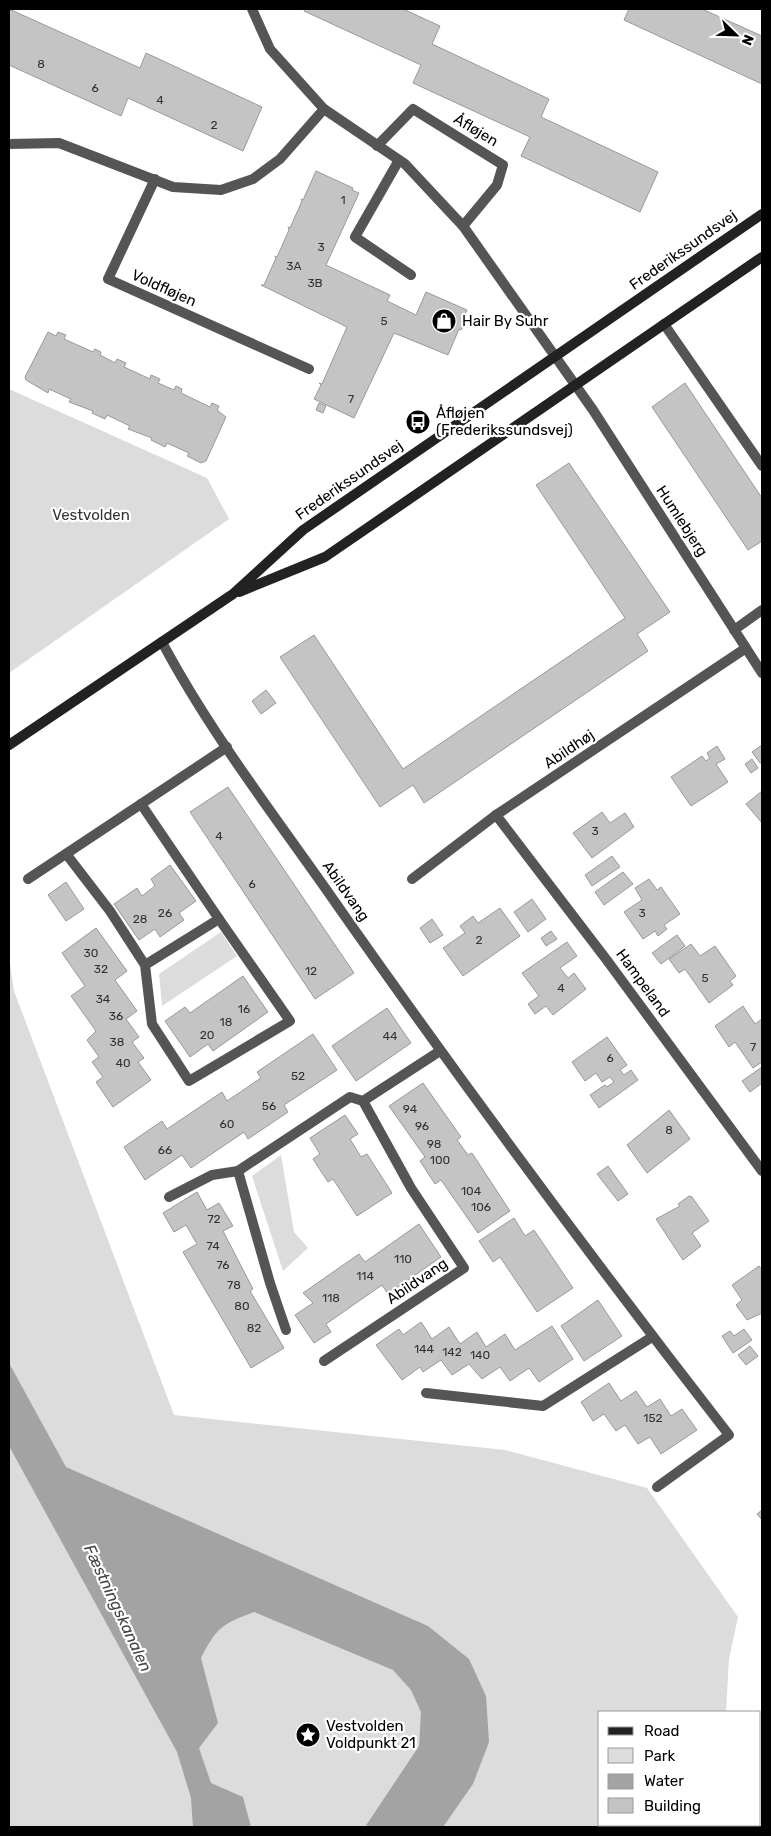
<svg xmlns="http://www.w3.org/2000/svg" width="771" height="1836" font-family="Rubik,sans-serif">
	<style>
		.green { fill: #dcdcdc }
		.water { fill: #a3a3a3 }
		.building { fill: #c4c4c4; stroke: #999 }
		.lines { fill: none; stroke-linecap: round; stroke-linejoin: round }
		.service { stroke: #555; stroke-width: 10 }
		.minor { stroke: #555; stroke-width: 10 }
		.secondary { stroke: #222; stroke-width: 10 }
		.labels { text-anchor: middle; dominant-baseline: central; stroke-width: 4.5; stroke-linejoin: round; paint-order: stroke }
		.number-label { font-size: 12px; fill: #313131 }
		.street-label { font-size: 15px; fill: #000; stroke: #fff }
		.poi-label { font-size: 15px; fill: #000; stroke: #fff; text-anchor: start }
		.park-label { font-size: 15px; fill: #333; stroke: #fff }
		.water-label { font-size: 16px; font-style: italic; fill: #444; stroke: #fff }
	</style>
	<rect width="100%" height="100%" fill="#fff"/>
	<g class="green">
		<path d="M9,389l198,89 22,41 -220,154z"/>
		<path d="M221,932l16,24 -75,50 -3,-32z"/>
		<path d="M9,956l5,35 160,424 331,35 142,38 91,129 -9,42 -3,53h-126v113h116v2h-707z"/>
		<path d="M281,1155l13,77 14,16 -25,23 -31,-95z"/>
	</g>
	<path class="water" d="M9,1363l57,104 362,159 41,33 17,37 3,46 -16,42 -30,43h-78l54,-81 2,-34 -10,-22 -18,-20 -139,-58c-32,12 -37,15 -53,46l17,65 -19,25 12,35 32,14 8,30h-58l-2,-29 -14,-46 -168,-306z"/>
	<g class="building">
		<path d="M9,9l131,59 6,-15 116,54 -19,44 -115,-53 -7,18 -112,-51z"/>
		<path d="M305,9h98l37,17 -8,18 117,55 -8,18 117,55 -18,40 -119,-56 9,-19 -117,-54 8,-18 -117,-54z"/>
		<path d="M629,9h73l60,27v48l-138,-64z"/>
		<path d="M316,171l37,17 -1,2 7,3 -33,72 64,30 -3,6 29,14 10,-23 41,18 -5,12 3,1 -4,7 -2,-1 -11,26 -54,-22 -40,85 -40,-19 7,-14 -2,-2 3,1 25,-57 -86,-42h3l12,-27 -1,-2 2,1 12,-27 -1,-3 2,1 12,-27 -1,-2 2,1z"/>
		<path d="M48,332l8,4 2,-4 8,3 -2,4 29,13 2,-3 6,3 -1,3 15,8 2,-4 9,4 -2,4 26,12 1,-4 9,4 -2,4 16,7 2,-4 6,3 -1,4 29,14 2,-4 7,3 -2,4 9,7 -20,44 -5,2 -14,-7 2,-3 -22,-10 -2,4 -14,-7 1,-2 -24,-9 2,-3 -23,-11 -2,4 -13,-6 1,-2 -24,-9 2,-3 -22,-10 -1,4 -22,-13 -1,-3z"/>
		<path d="M685,383l77,115v43l-14,9 -96,-143z"/>
		<path d="M319,403l7,3 -3,7 -7,-3z"/>
		<path d="M569,463l101,149 -33,22 11,17 -224,152 -11,-18 -33,22 -100,-150 34,-22 89,134 222,-151 -89,-133z"/>
		<path d="M266,690l10,13 -15,11 -9,-13z"/>
		<path d="M762,745v17l-2,1 -8,-11z"/>
		<path d="M717,746l8,13 -9,5 12,18 -37,24 -20,-29 31,-21 4,5 4,-3 -3,-5z"/>
		<path d="M752,759l6,9 -7,5 -6,-9z"/>
		<path d="M228,787l126,186 -39,26 -125,-187z"/>
		<path d="M762,791v32l-16,-19z"/>
		<path d="M602,812l8,11 15,-10 9,14 -42,31 -19,-25z"/>
		<path d="M612,856l8,11 -28,19 -7,-11z"/>
		<path d="M170,865l26,36 -17,12 5,7 -24,17 -5,-8 -16,11 -25,-36 23,-16 5,8 13,-10 -4,-7z"/>
		<path d="M623,872l10,12 -29,21 -9,-13z"/>
		<path d="M649,879l8,11 4,-3 19,27 -16,11 3,4 -9,7 -3,-5 -12,8 -19,-27 18,-12 -7,-12z"/>
		<path d="M66,882l18,27 -18,12 -18,-26z"/>
		<path d="M532,899l14,20 -18,13 -14,-20z"/>
		<path d="M500,908l20,28 -57,40 -20,-28 22,-15 -5,-7 13,-10 5,7z"/>
		<path d="M432,919l11,16 -13,8 -10,-15z"/>
		<path d="M96,928l31,43 -12,9 22,31 -11,8 13,18 -7,5 12,16 -6,4 13,18 -38,27 -17,-25 7,-5 -11,-15 7,-5 -12,-17 9,-9 -25,-35 14,-10 -23,-33z"/>
		<path d="M551,931l6,8 -11,7 -5,-8z"/>
		<path d="M677,935l8,11 -24,18 -9,-11z"/>
		<path d="M567,942l10,14 -17,12 8,10 6,-5 12,16 -33,26 -7,-9 -11,8 -7,-10 11,-8 -17,-23z"/>
		<path d="M691,944l9,12 15,-10 21,30 -6,5 3,4 -24,18 -24,-34 -6,4 -10,-14z"/>
		<path d="M243,976l25,36 -55,39 -5,-7 -18,13 -25,-36 20,-14 5,6z"/>
		<path d="M743,1006l12,18 7,-5v43l-9,6 -18,-26 -6,5 -14,-21z"/>
		<path d="M387,1008l24,35 -55,38 -24,-35z"/>
		<path d="M313,1034l24,36 -53,35 4,7 -40,27 -4,-7 -53,36 -9,-13 -37,25 -21,-33 38,-26 5,8 55,-37 5,9 34,-23 -4,-6z"/>
		<path d="M607,1037l20,28 -7,5 4,5 7,-5 7,10 -39,28 -9,-13 15,-10 2,2 7,-5 -4,-5 -8,5 -6,-9 -11,8 -13,-19z"/>
		<path d="M762,1067v16l-12,9 -8,-11z"/>
		<path d="M423,1083l38,54 -4,3 11,15 4,-2 38,58 -32,22 -37,-53 -6,4 -15,-23 5,-4 -36,-51z"/>
		<path d="M669,1110l21,29 -43,34 -20,-28z"/>
		<path d="M345,1115l13,19 -8,5 11,18 6,-3 25,39 -35,23 -24,-37 -5,3 -15,-23 7,-5 -10,-16z"/>
		<path d="M608,1166l20,28 -10,7 -21,-27z"/>
		<path d="M197,1192l10,18 12,-7 14,23 -10,5 30,58 -3,2 34,57 -33,20 -68,-116 14,-8 -11,-19 -12,7 -11,-19z"/>
		<path d="M689,1196l3,1 17,24 -17,12 9,13 -18,14 -27,-41 24,-13 -2,-2z"/>
		<path d="M514,1218l11,18 9,-6 39,58 -36,24 -37,-55 -7,5 -14,-21z"/>
		<path d="M419,1224l22,33 -53,37 -6,-9 -56,39 5,8 -17,11 -19,-28 18,-12 -10,-10 56,-39 6,8z"/>
		<path d="M759,1266l3,4v43l-15,7 -11,-15 6,-5 -10,-15z"/>
		<path d="M598,1300l24,36 -38,25 -23,-35z"/>
		<path d="M421,1322l11,17 17,-12 11,17 17,-12 9,15 19,-13 10,16 37,-24 21,33 -34,23 -10,-14 -19,13 -10,-14 -18,12 -13,-15 -17,11 -11,-15 -18,12 -3,-5 -18,13 -26,-35 23,-16 4,6z"/>
		<path d="M744,1329l8,11 -19,13 -11,-17 8,-5 4,5z"/>
		<path d="M750,1346l8,10 -12,9 -8,-10z"/>
		<path d="M609,1383l12,18 15,-10 11,16 13,-8 11,17 11,-7 15,21 -36,24 -11,-17 -12,7 -13,-19 -9,6 -12,-17 -11,7 -12,-19z"/>
		<path d="M762,1510v10l-5,-6z"/>
	</g>
	<g class="lines">
		<g class="service">
			<path d="M377,146l36,-37 90,56 -6,20 -34,41"/>
			<path d="M399,160l-44,77 56,38"/>
			<path d="M664,324l98,142"/>
			<path d="M734,630l28,-20"/>
		</g>
		<g class="minor">
			<path d="M252,9l18,40 54,60 81,55 58,62 130,184 169,263"/>
			<path d="M9,144l50,-1 114,44 48,3 32,-11 27,-20 44,-50"/>
			<path d="M155,179l-47,100 201,90"/>
			<path d="M162,642c51,96 120,183 182,273 124,176 252,349 385,520l-72,52"/>
			<path d="M141,804l78,115"/>
			<path d="M496,815l110,144 156,212"/>
			<path d="M67,855l43,56 35,54 7,59 37,57 101,-60 -71,-102 -74,46"/>
			<path d="M28,879l199,-132"/>
			<path d="M412,879l84,-64 250,-167"/>
			<path d="M169,1197l43,-22 26,-4"/>
			<path d="M286,1330l-16,-47 -32,-112 112,-74 13,4 77,-50"/>
			<path d="M324,1361l140,-93 -53,-80 -48,-87"/>
			<path d="M426,1393l117,13 109,-69"/>
		</g>
		<g class="secondary">
			<path d="M239,592l86,-35 437,-300"/>
			<path d="M9,745l224,-151 70,-64 459,-316"/>
		</g>
	</g>
	<defs>
		<symbol id="shop-disc" viewBox="-11 -11 22 22"><circle r="9.5" fill="#000" stroke="#fff"/><path d="M-5-2.5h2.3a2.7 3.5 0 0 1 5.4 0H5L5.5 6h-11ZM-1.5-2.5h3a1.5 2.3 0 0 0-3 0Z" fill="#fff"/></symbol>
		<symbol id="bus-disc" viewBox="-11 -11 22 22"><circle r="9.5" fill="#000" stroke="#fff"/><path d="M-5-6H5V4H4V6H2V4H-2V6H-4V4H-5ZM-3.5-4V0h7V-4ZM-3.5 1.2v1.5H-2V1.2ZM2 1.2v1.5H3.5V1.2Z" fill="#fff"/></symbol>
		<symbol id="sight-disc" viewBox="-11 -11 22 22"><circle r="9.5" fill="#000" stroke="#fff"/><path d="M0-6L1.8-2.2L6-1.7L2.9 1.2L3.7 5.4L0 3.3L-3.7 5.4L-2.9 1.2L-6-1.7L-1.8-2.2Z" fill="#fff"/></symbol>
	</defs>
	<g fill-rule="evenodd">
		<use href="#shop-disc" x="430" y="307" width="28" height="28"/>
		<use href="#bus-disc" x="404" y="408" width="28" height="28"/>
		<use href="#sight-disc" x="294" y="1721" width="28" height="28"/>
	</g>
	<g class="labels">
		<g class="number-label">
			<text x="41" y="64">8</text>
			<text x="95" y="88">6</text>
			<text x="160" y="100">4</text>
			<text x="214" y="125">2</text>
			<text x="343" y="200">1</text>
			<text x="321" y="247">3</text>
			<text x="294" y="266">3A</text>
			<text x="315" y="283">3B</text>
			<text x="384" y="321">5</text>
			<text x="351" y="399">7</text>
			<text x="595" y="831">3</text>
			<text x="219" y="836">4</text>
			<text x="252" y="884">6</text>
			<text x="165" y="913">26</text>
			<text x="642" y="913">3</text>
			<text x="140" y="919">28</text>
			<text x="479" y="940">2</text>
			<text x="91" y="953">30</text>
			<text x="101" y="969">32</text>
			<text x="311" y="971">12</text>
			<text x="705" y="978">5</text>
			<text x="561" y="988">4</text>
			<text x="103" y="999">34</text>
			<text x="244" y="1009">16</text>
			<text x="116" y="1016">36</text>
			<text x="226" y="1022">18</text>
			<text x="207" y="1035">20</text>
			<text x="390" y="1036">44</text>
			<text x="117" y="1042">38</text>
			<text x="753" y="1047">7</text>
			<text x="610" y="1058">6</text>
			<text x="123" y="1063">40</text>
			<text x="298" y="1076">52</text>
			<text x="269" y="1106">56</text>
			<text x="410" y="1109">94</text>
			<text x="227" y="1124">60</text>
			<text x="422" y="1126">96</text>
			<text x="669" y="1130">8</text>
			<text x="434" y="1144">98</text>
			<text x="165" y="1150">66</text>
			<text x="440" y="1160">100</text>
			<text x="471" y="1191">104</text>
			<text x="481" y="1207">106</text>
			<text x="214" y="1219">72</text>
			<text x="213" y="1246">74</text>
			<text x="403" y="1259">110</text>
			<text x="223" y="1265">76</text>
			<text x="365" y="1276">114</text>
			<text x="234" y="1285">78</text>
			<text x="331" y="1298">118</text>
			<text x="242" y="1306">80</text>
			<text x="254" y="1328">82</text>
			<text x="424" y="1349">144</text>
			<text x="452" y="1352">142</text>
			<text x="480" y="1355">140</text>
			<text x="653" y="1418">152</text>
		</g>
		<g class="street-label">
			<text transform="translate(476 130) rotate(31)">Åfløjen</text>
			<text transform="translate(683 250) rotate(-35)">Frederikssundsvej</text>
			<text transform="translate(164 288) rotate(24)">Voldfløjen</text>
			<text transform="translate(349 480) rotate(-35)">Frederikssundsvej</text>
			<text transform="translate(682 521) rotate(57)">Humlebjerg</text>
			<text transform="translate(569 749) rotate(-34)">Abildhøj</text>
			<text transform="translate(346 891) rotate(55)">Abildvang</text>
			<text transform="translate(643 983) rotate(54)">Hampeland</text>
			<text transform="translate(417 1281) rotate(-34)">Abildvang</text>
		</g>
		<g class="poi-label">
			<text x="462" y="321">Hair By Suhr</text>
			<text x="436" y="413">Åfløjen<tspan x="436" dy="17">(Frederikssundsvej)</tspan></text>
			<text x="326" y="1726">Vestvolden<tspan x="326" dy="17">Voldpunkt 21</tspan></text>
		</g>
		<g class="park-label">
			<text x="91" y="515">Vestvolden</text>
		</g>
		<g class="water-label">
			<text transform="translate(118 1608) rotate(65)">Fæstningskanalen</text>
		</g>
	</g>
	<rect width="771" height="1836" fill="none" stroke="#000000" stroke-width="20"/>
	<rect x="598" y="1711" width="162" height="115" fill="#ffffff" stroke="#999999"/>
	<rect x="608" y="1727" width="25" height="8" fill="#222222" stroke="#999999"/>
	<text x="644" y="1736" font-size="15" fill="#000000">Road</text>
	<rect x="608" y="1748" width="25" height="15" fill="#dcdcdc" stroke="#999999"/>
	<text x="644" y="1761" font-size="15" fill="#000000">Park</text>
	<rect x="608" y="1774" width="25" height="15" fill="#a3a3a3" stroke="#999999"/>
	<text x="644" y="1786" font-size="15" fill="#000000">Water</text>
	<rect x="608" y="1798" width="25" height="15" fill="#c4c4c4" stroke="#999999"/>
	<text x="644" y="1811" font-size="15" fill="#000000">Building</text>
	<g transform="translate(736 35) rotate(113)" stroke="#ffffff" stroke-width="4" paint-order="stroke">
	<path d="M0-4L9 19L0 12L-9 19Z" fill="#000000"/>
	<text y="-8" font-size="14" font-weight="bold" text-anchor="middle" fill="#000000">N</text>
	</g>
</svg>
